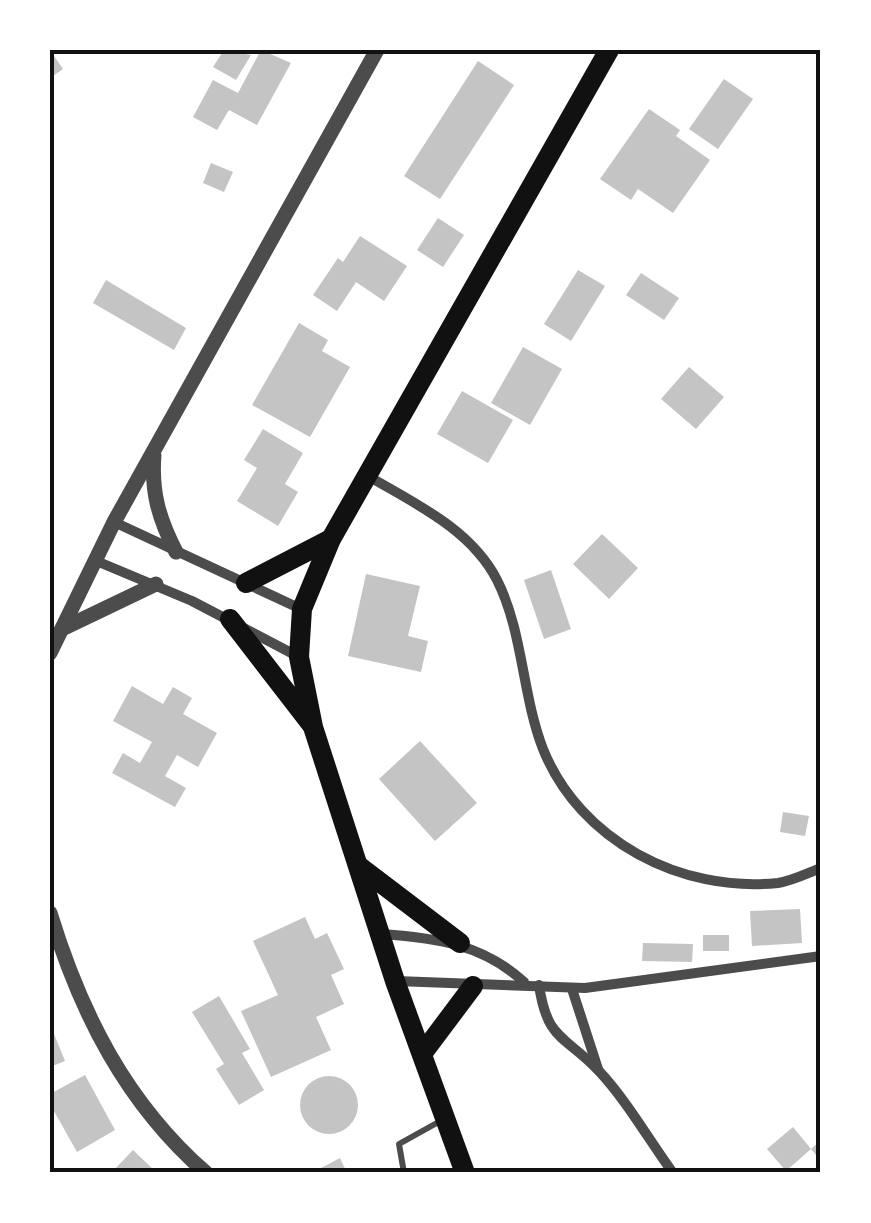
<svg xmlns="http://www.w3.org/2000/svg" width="871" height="1223" font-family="Quicksand,sans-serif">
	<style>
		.building { fill: #c4c4c4 }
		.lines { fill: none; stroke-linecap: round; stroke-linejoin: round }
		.service { stroke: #4c4c4c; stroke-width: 6 }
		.minor { stroke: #4c4c4c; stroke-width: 10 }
		.tertiary { stroke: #4c4c4c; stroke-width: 15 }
		.trunk { stroke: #111; stroke-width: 20 }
		.neatline { fill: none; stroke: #111; stroke-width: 4 }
	</style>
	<rect width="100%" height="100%" fill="#fff"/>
	<g class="building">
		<path d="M50,50l13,19 -13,9z"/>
		<path d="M224,50l27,5 -15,25 -23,-13z"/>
		<path d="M261,50l30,13 -34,62 -28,-15 -12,20 -24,-13 20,-37 25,13z"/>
		<path d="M478,61l36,24 -74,114 -36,-23z"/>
		<path d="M724,79l29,20 -35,50 -29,-20z"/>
		<path d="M649,109l31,21 -4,6 34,24 -37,53 -35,-24 -7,11 -31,-21z"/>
		<path d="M211,163l22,9 -9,20 -21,-9z"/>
		<path d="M438,218l26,17 -21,32 -26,-17z"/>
		<path d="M360,236l47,30 -23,35 -28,-19 -19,29 -24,-16 25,-37 5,4z"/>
		<path d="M578,270l27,16 -34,55 -27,-17z"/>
		<path d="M641,273l38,25 -15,22 -38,-25z"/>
		<path d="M106,280l80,48 -12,22 -81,-47z"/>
		<path d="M299,323l29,17 -6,11 28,16 -40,70 -58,-32z"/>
		<path d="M523,347l39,22 -32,56 -39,-22z"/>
		<path d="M689,367l35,30 -28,32 -35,-30z"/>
		<path d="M462,391l51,29 -25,43 -51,-29z"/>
		<path d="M263,429l40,24 -18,31 13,8 -20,34 -41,-25 20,-33 -13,-8z"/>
		<path d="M602,534l36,34 -29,31 -36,-35z"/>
		<path d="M551,570l20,59 -27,10 -20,-59z"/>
		<path d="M366,574l54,12 -12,50 20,5 -7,31 -73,-16z"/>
		<path d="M132,686l31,18 10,-17 19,11 -9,16 34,19 -19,34 -21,-12 -12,21 21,12 -11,19 -63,-34 11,-20 17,10 12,-21 -39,-21z"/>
		<path d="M420,741l57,62 -42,38 -56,-62z"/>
		<path d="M783,812l26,4 -4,20 -25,-4z"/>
		<path d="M800,909l2,34 -50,3 -2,-35z"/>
		<path d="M305,917l10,22 12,-6 17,36 -13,6 13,29 -28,13 15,33 -60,27 -30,-66 37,-16 -25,-54z"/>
		<rect x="703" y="935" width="26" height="16"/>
		<path d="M643,943l50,1 -1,18 -50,-1z"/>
		<path d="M219,996l31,53 -8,4 22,37 -25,15 -23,-36 8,-5 -32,-52z"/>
		<path d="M50,1024l15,37 -15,6z"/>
		<path d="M85,1075l30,55 -38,22 -27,-48v-10z"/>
		<circle cx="329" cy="1105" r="29"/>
		<path d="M793,1127l18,22 10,-9v21l-10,-12 -25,22 -19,-22z"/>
		<path d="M133,1150l24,23h-46z"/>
		<path d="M340,1158l7,15h-23l-3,-5z"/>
	</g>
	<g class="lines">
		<path class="service" d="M404,1173l-5,-29 45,-25"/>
		<g class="minor">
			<path d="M368,476c46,27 103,53 129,104 26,51 25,115 46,169 37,92 138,144 235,134 14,-2 30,-10 43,-15"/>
			<path d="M114,522l187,87"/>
			<path d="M94,560l98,41 107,56"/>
			<path d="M382,934c54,4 101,10 142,48"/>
			<path d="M396,981l189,7 236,-32"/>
			<path d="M539,985c8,56 26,50 60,86 28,30 50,69 74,102"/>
			<path d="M572,989l26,80"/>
		</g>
		<g class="tertiary">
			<path d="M154,455c-3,37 5,64 22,97"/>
			<path d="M62,629l94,-45"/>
			<path d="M50,653l64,-131 263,-472"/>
			<path d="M50,913c31,101 76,190 156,260"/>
		</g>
		<g class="trunk">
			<path d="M246,583l85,-44"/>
			<path d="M230,619l81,105"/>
			<path d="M360,867l100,76"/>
			<path d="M422,1054l51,-68"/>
			<path d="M465,1173l-70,-192 -82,-254 -14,-70 3,-48 29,-70 278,-489"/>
		</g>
	</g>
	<rect width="871" height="1223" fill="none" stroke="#ffffff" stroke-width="105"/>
	<rect x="52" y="52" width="766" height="1118" class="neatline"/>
</svg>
